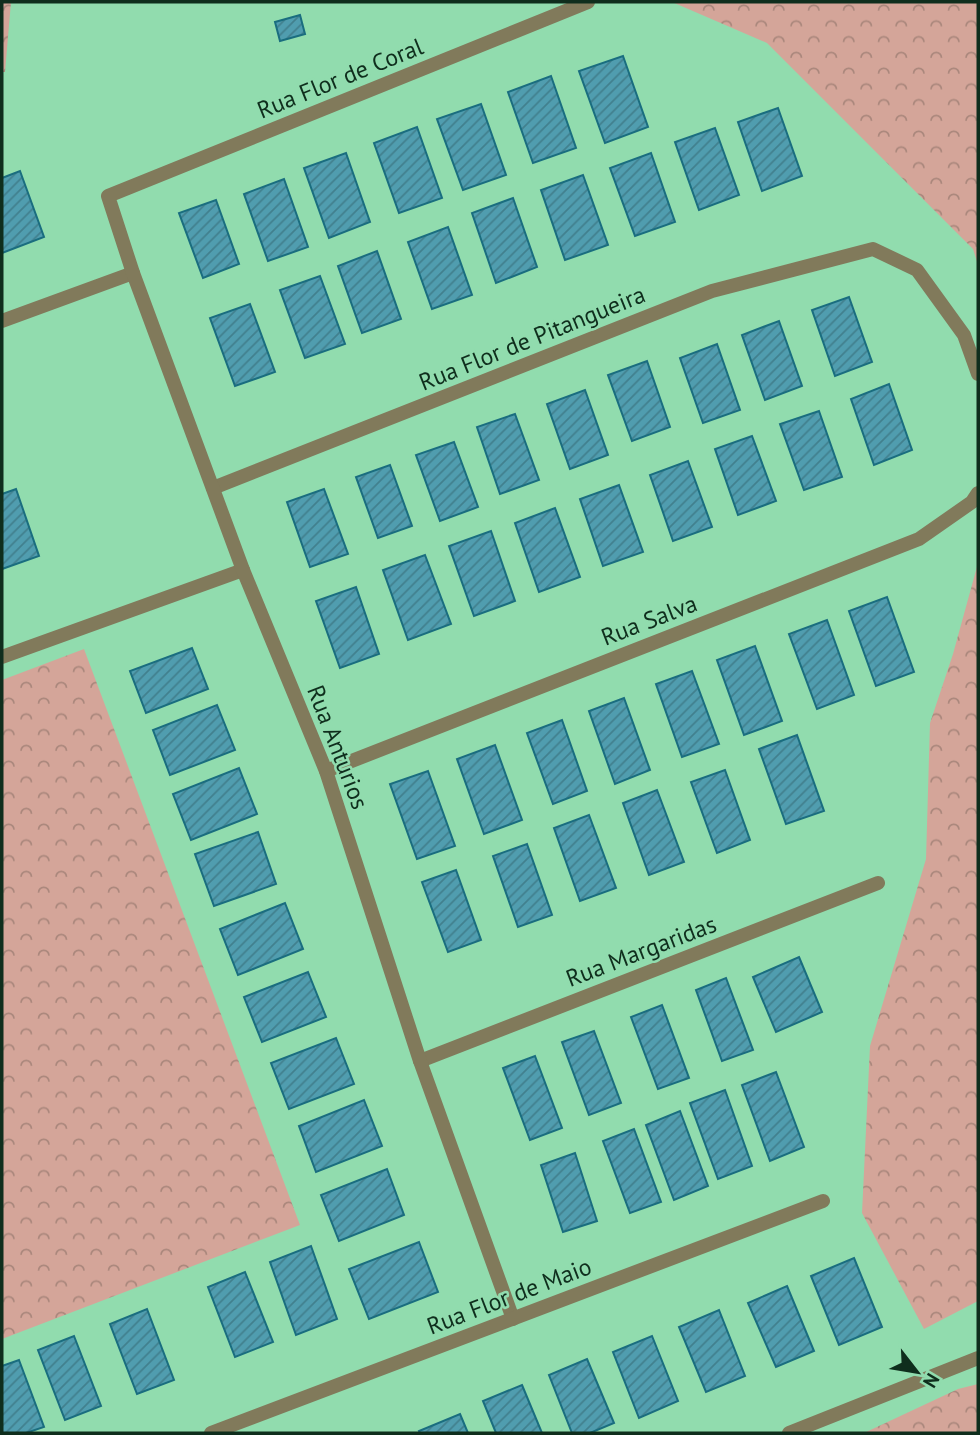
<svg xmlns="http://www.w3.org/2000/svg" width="980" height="1435" font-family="'PT Sans',sans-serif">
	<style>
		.forest { fill: url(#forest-crowns) }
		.building { fill: url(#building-hatch); stroke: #1a6d7f; stroke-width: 2 }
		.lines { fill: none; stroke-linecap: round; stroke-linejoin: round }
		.minor { stroke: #817a5b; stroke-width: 14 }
		.labels { text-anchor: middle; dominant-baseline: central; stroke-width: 5; stroke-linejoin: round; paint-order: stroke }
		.street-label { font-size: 24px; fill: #0f2e1d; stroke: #91dcae }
	</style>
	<defs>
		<pattern id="forest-crowns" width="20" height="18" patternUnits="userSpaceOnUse" patternTransform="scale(1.75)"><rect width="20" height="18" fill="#d4a599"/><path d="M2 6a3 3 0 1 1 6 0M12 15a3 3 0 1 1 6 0" fill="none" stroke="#aa877c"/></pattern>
		<pattern id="building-hatch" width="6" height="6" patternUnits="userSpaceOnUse" patternTransform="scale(1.75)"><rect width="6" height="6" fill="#509daf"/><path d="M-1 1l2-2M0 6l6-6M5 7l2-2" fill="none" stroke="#41808e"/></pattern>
	</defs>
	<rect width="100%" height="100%" fill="#91dcae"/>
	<g class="forest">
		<path d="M2,2h9l-6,70h-3z"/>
		<path d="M672,2h306v263l-5,-16 -206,-206z"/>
		<path d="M978,563v738l-54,28 -62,-116 8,-167 56,-187 4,-136 23,-69z"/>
		<path d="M84,649l216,576 -298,114v-659z"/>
		<path d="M978,1384v49h-114l94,-44z"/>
	</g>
	<g class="building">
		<path d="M300,15l5,19 -25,7 -5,-19z"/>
		<path d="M623,56l25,71 -43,16 -26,-72z"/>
		<path d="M551,76l25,72 -43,15 -25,-71z"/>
		<path d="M481,104l25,71 -43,15 -26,-71z"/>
		<path d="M778,108l24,68 -40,15 -24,-69z"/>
		<path d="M417,127l25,71 -43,15 -25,-70z"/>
		<path d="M715,128l24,67 -40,15 -24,-68z"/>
		<path d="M346,153l24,69 -41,16 -25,-70z"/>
		<path d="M651,153l24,69 -40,14 -25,-68z"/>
		<path d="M20,171l24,66 -42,16v-75z"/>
		<path d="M583,175l25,70 -43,15 -24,-70z"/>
		<path d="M284,179l24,68 -40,14 -24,-67z"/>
		<path d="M513,198l24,69 -41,16 -24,-70z"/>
		<path d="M216,200l23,64 -36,14 -24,-65z"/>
		<path d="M448,227l24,68 -40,14 -24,-67z"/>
		<path d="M377,251l24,68 -39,14 -24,-67z"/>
		<path d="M320,276l25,68 -40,14 -25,-68z"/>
		<path d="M849,297l23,65 -37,14 -23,-66z"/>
		<path d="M250,304l25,68 -40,14 -25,-68z"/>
		<path d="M779,321l23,65 -37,14 -23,-65z"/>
		<path d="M717,344l23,66 -37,13 -23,-65z"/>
		<path d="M647,361l23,66 -38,14 -24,-66z"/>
		<path d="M889,384l23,66 -38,15 -23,-66z"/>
		<path d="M585,390l23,65 -38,14 -23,-65z"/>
		<path d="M819,411l23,66 -38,13 -24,-66z"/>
		<path d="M515,414l24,66 -39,14 -23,-67z"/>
		<path d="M752,436l24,65 -38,14 -23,-66z"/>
		<path d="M454,442l24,65 -38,14 -24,-66z"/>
		<path d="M688,461l24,66 -39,14 -23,-66z"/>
		<path d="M390,465l22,61 -34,12 -22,-61z"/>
		<path d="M619,485l24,67 -40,14 -23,-67z"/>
		<path d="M16,489l23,67 -37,13v-75z"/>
		<path d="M324,489l24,65 -38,13 -23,-65z"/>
		<path d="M555,508l25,69 -41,15 -24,-69z"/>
		<path d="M491,531l24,70 -41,15 -25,-70z"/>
		<path d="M425,555l26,69 -43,16 -25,-70z"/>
		<path d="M356,587l23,67 -39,14 -24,-67z"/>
		<path d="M887,597l27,75 -38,14 -27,-75z"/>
		<path d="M827,620l27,75 -37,14 -28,-75z"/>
		<path d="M755,646l27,75 -38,14 -27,-75z"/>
		<path d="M192,648l16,41 -62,24 -16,-42z"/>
		<path d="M692,671l27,73 -37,13 -26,-73z"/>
		<path d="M624,698l26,72 -35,14 -26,-73z"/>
		<path d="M217,705l18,45 -65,25 -17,-45z"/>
		<path d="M562,720l25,71 -34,13 -26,-71z"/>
		<path d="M797,735l27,76 -38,13 -27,-75z"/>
		<path d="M495,745l27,75 -38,14 -27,-75z"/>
		<path d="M239,768l18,46 -66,26 -18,-46z"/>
		<path d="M725,770l25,70 -33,13 -26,-71z"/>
		<path d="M428,771l27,75 -38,13 -27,-75z"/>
		<path d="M657,790l27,72 -35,13 -26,-72z"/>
		<path d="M589,815l27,73 -36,13 -26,-73z"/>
		<path d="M258,832l18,52 -62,22 -19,-52z"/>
		<path d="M527,844l25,71 -34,12 -25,-71z"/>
		<path d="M456,870l25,70 -33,12 -26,-70z"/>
		<path d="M285,903l18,46 -65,26 -18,-46z"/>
		<path d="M799,957l23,55 -46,20 -23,-55z"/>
		<path d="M308,972l18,45 -64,25 -18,-45z"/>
		<path d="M726,978l27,72 -31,11 -26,-71z"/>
		<path d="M662,1005l27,73 -31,11 -27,-72z"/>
		<path d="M594,1031l27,72 -32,12 -27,-73z"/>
		<path d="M336,1038l18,46 -65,25 -18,-46z"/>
		<path d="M535,1056l27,72 -32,12 -27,-72z"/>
		<path d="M776,1072l28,75 -34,14 -28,-76z"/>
		<path d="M725,1090l27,76 -34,13 -28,-76z"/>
		<path d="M364,1100l18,46 -66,26 -17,-46z"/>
		<path d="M680,1111l28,75 -34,14 -28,-75z"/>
		<path d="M634,1129l27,73 -31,11 -27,-72z"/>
		<path d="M575,1153l22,68 -34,11 -22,-67z"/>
		<path d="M387,1169l17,46 -65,26 -18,-46z"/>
		<path d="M419,1242l19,50 -69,27 -20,-50z"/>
		<path d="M311,1246l26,73 -41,16 -26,-73z"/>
		<path d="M854,1258l28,69 -43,18 -28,-69z"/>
		<path d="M245,1272l28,70 -38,15 -27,-70z"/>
		<path d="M787,1286l27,65 -38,16 -28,-64z"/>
		<path d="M147,1309l27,71 -37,14 -27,-70z"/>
		<path d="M719,1310l26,66 -39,16 -27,-65z"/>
		<path d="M74,1336l27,70 -36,14 -27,-70z"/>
		<path d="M652,1336l26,65 -39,17 -26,-66z"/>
		<path d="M587,1359l27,64 -24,10h-18l-23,-58z"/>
		<path d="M19,1360l25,67 -18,6h-24v-67z"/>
		<path d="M522,1385l20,48h-46l-13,-32z"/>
		<path d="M460,1414l8,19h-48l-1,-2z"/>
	</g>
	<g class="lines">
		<g class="minor">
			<path d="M2,321l131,-48"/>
			<path d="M213,488l499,-197 161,-42 44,21 47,65 14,39"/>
			<path d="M2,657l241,-87"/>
			<path d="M326,771l593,-232 53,-37 6,-9"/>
			<path d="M420,1061l458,-178"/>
			<path d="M513,1319l-93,-258 -94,-290 -83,-201 -110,-297 -25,-77 480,-194"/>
			<path d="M211,1433l612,-232"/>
			<path d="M789,1433l189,-75"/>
		</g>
	</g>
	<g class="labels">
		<g class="street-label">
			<text transform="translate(340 78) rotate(-22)">Rua Flor de Coral</text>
			<text transform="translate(532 338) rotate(-22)">Rua Flor de Pitangueira</text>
			<text transform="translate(649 620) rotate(-21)">Rua Salva</text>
			<text transform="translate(338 747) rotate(69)">Rua Anturios</text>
			<text transform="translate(641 951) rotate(-21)">Rua Margaridas</text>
			<text transform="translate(509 1296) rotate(-21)">Rua Flor de Maio</text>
		</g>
	</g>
	<rect width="980" height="1435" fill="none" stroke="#0f2e1d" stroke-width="7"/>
	<g transform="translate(917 1372) rotate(121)" stroke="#91dcae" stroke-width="5" paint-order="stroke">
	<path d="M0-5L12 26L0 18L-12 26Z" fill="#0f2e1d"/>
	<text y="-10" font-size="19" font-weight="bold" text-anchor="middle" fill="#0f2e1d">N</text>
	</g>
</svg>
